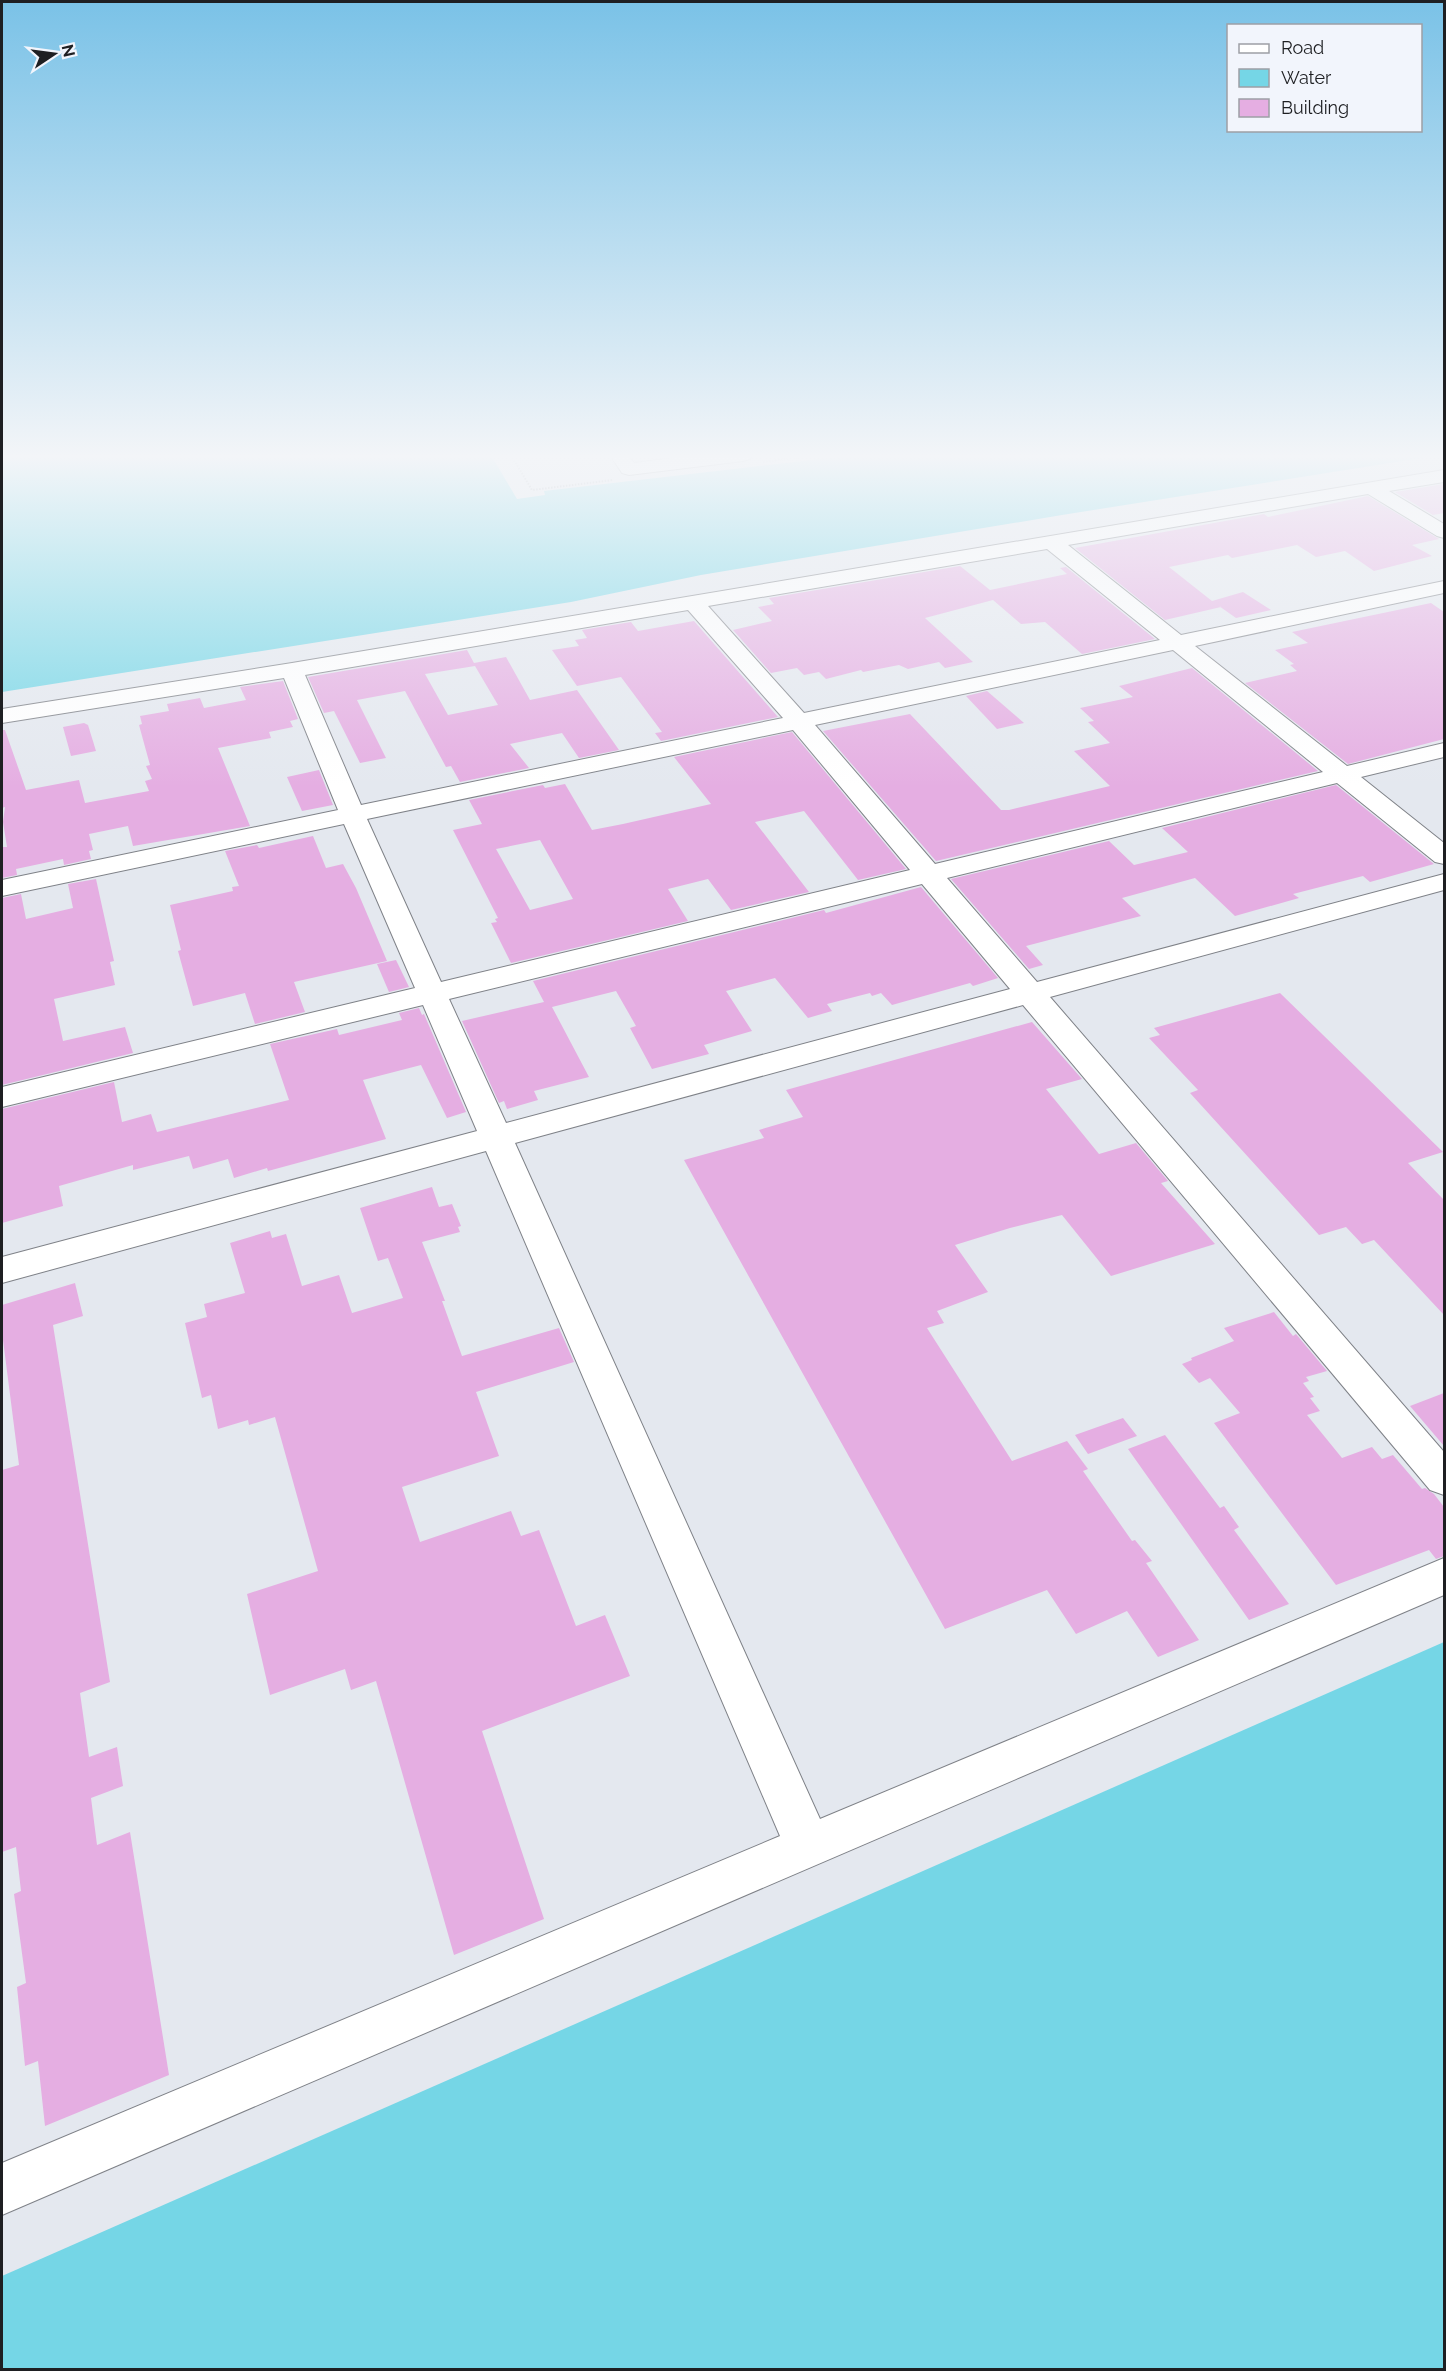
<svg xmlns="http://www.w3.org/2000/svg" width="1446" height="2371" font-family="Raleway,sans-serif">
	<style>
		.water { fill: #75d6e6 }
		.building { fill: #e5aee2; fill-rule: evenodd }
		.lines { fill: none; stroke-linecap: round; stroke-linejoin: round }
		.minor-casing { stroke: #7f8288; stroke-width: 2 }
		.path { stroke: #a3a6ac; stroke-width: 2; stroke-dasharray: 1.5 1.5; stroke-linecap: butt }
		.minor { fill: #fff; fill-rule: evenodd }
	</style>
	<rect width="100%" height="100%" fill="#e4e8ef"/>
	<g class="water">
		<path d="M2,455h489l26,44 28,-4 -1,-4 310,-36h586l-378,60 -361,60 -130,27 -569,90z"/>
		<path d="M1444,1642v727h-1442v-93z"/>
	</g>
	<g class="building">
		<path d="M1444,484v29l-11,2 -38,-23z"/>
		<path d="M1368,496l71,43 -27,6 20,11 -58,15 -29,-20 -29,6 -19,-12 -65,13 -4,-3 -59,12 43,34 31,-9 28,18 -35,8 -17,-12 2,1 -56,13 -90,-72 189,-34 4,3z"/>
		<path d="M960,566l30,24 77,-16 -7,-6 6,-1 89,72 -73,15 -37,-32 -24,2 -28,-24 -68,18 48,44 -28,6 -6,-6 -31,7 -9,-4 -36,7 -2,-2 -35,9 -7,-7 -15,3 -7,-7 -26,5 -38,-43 39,-9 -14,-14 16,-3 -5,-6z"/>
		<path d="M1431,603l13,9v127l-96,25 -103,-81 52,-12 -7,-6 4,-1 -19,-14 33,-7 -16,-11z"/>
		<path d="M694,621l84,96 -117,24 -6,-8 7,-1 -41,-55 -44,9 -25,-36 27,-4 -4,-6 12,-2 -5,-8 49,-8 7,9z"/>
		<path d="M467,650l7,13 32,-6 24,43 47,-10 42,60 -40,8 -17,-25 -52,11 19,24 -69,14 -9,-16 -5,1 -41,-76 -48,9 29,58 -26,5 -26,-52 -10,2 -16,-36zM475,666l23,39 -50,10 -23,-41z"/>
		<path d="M1192,668l126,103 -382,90 -113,-130 87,-17 91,96h8l101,-24 -36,-35 36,-8 -22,-21 6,-1 -14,-13 53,-11 -14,-11z"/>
		<path d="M283,681l15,38 -8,2 3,6 -24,5 2,6 -53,10 32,78 -117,20 -5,-20 -39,8 4,16 -4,1 2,8 -27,6 -1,-6 -47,10 1,6 -15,3v-31h5l-4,-25 2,-15 -3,1v-78h3l21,60 53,-10 6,23 64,-12 -4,-10 7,-2 -6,-13 4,-1 -11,-40 3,-1 -2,-8 29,-5 -2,-7 33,-6 4,10 42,-8 -6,-13z"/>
		<path d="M987,691l37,32 -27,6 -31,-33z"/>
		<path d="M84,723l4,2 8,26 -25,5 -8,-29z"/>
		<path d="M792,732l114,137 -48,11 -54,-69 -49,11 54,70 -78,18 -23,-31 -40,10 20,32 -177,42 -20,-40 6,-1 -2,-3 3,-1 -45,-88 29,-6 -13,-24 74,-15 2,3 20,-4 27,46 31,-6 88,-20 -37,-47zM540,840l33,59 -43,11 -34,-61z"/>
		<path d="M319,770l14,35 -31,6 -15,-34z"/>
		<path d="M1336,785l98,79 -64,18 -7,-6 -70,18 6,4 -64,18 -40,-38 -73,20 19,18 -115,30 17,19 -14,4 -78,-90 158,-38 25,24 54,-13 -26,-24z"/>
		<path d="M313,836l13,32 17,-4 13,24 31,73 -93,21 11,30 -50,12 -10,-31 -52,13 -15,-55 3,-1 -11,-45 63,-14 -1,-4 7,-1 -14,-35 32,-6 2,3z"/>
		<path d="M96,879l18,82 -4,1 5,23 -61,14 9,42 62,-14 8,26 -131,32v-187l19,-4 5,25 47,-11 -5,-24z"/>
		<path d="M921,887l77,91 -25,8 -3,-3 -78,22 -11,-12 -9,3 -2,-3 -43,11 5,7 -24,7 -33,-40 -49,13 26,40 -48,14 5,9 -57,15 -22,-41 6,-2 -20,-35 -64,16 37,70 -55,14 4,9 -31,9 -3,-8 -5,2 -37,-82 82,-19 -11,-21 291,-71 2,3z"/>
		<path d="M396,960l13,27 -20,5 -12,-28z"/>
		<path d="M1280,993l163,159 -35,11 36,37v115l-70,-75 -12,4 -16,-17 -27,8 -129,-142 8,-3 -49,-52 11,-3 -6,-7z"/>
		<path d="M419,1008l3,7 2,-1 42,98 -19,6 -26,-53 -58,15 23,59 -118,32 -1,-3 -33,10 -6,-19 -35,10 -4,-13 -56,14v-5l-74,21 4,20 -61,17v-114l112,-27 8,40 29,-8 6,18 132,-32 -19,-56 67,-15 2,6 63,-15 -3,-7z"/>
		<path d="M1032,1022l50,57 -36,10 53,65 37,-11 32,38 -7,2 54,61 -104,32 -49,-61 -52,13 -55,17 33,47 -51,19 7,12 -17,5 85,133 55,-20 21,28 -5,2 49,70 3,-1 17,21 -6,2 53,77 -41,17 -31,-46 -51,23 -29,-44 -102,39 -261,-469 80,-22 -5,-8 44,-13 -17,-27z"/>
		<path d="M432,1187l7,20 13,-3 9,22 -3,1 2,5 -38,10 23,59h-3l20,55 97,-28 15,34 -98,30 23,64 -97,31 18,55 91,-31 10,25 18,-6 37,96 29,-11 25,61 -148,55 62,188 -90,36 -78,-274 -25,9 -6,-21 -75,26 -23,-101 71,-23 -43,-154 -26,8 -1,-5 -30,9 -7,-34 -9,3 -17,-75 22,-6 -3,-13 41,-11 -15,-50 40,-12 2,7 14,-4 16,52 37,-11 13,38 51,-15 -15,-40 -10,3 -18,-53z"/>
		<path d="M75,1283l8,33 -30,9 57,357 -30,11 9,64 28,-10 6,39 -32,12 6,47 33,-13 39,243 -124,51 -7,-65 -13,5 -8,-79 9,-4 -12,-89 7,-3 -5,-44 -14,5v-382l17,-5 -17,-133v-27z"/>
		<path d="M1274,1312l19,24 3,-2 31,37 -21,6 3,4 -6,2 11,14 -4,1 10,13 -13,4 35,43 30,-11 10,12 11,-4 29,34 3,-1 9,6 10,13v49l-8,3 -7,-9 -93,35 -122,-162 26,-10 -30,-35 -11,5 -17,-19 10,-4 -1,-2 43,-17 -10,-13z"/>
		<path d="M1444,1393v53l-34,-40z"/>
		<path d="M1123,1418l14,18 -49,18 -13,-19z"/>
		<path d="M1165,1435l55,73 4,-2 15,21 -5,3 55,74 -40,16 -121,-171z"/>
	</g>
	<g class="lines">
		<defs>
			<g id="minor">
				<path d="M610,455h18l6,8 62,-8h56l-2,4 -7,2 -114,14 -7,-2z"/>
				<path d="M1444,470v12l-55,9 55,33v14l-7,-2 -69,-42 -300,51 113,90 263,-54v12l-249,53 152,120 97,-23v14l-83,20 83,66v21l-9,-2 -98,-79 -390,95 90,104 407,-108v16l-394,107 394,455v43l-14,-5 -407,-485 -508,138 305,676 624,-261v37l-1442,620v-52l778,-327 -294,-685 -484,132v-26l475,-126 -54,-126 -421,102v-20l413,-99 -71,-164 -342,72v-16l336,-70 -54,-132 -282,45v-14l290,-46zM1047,549l113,91 -356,73 -96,-107zM688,610l95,108 -422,87 -56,-130zM1173,650l150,122 -388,92 -120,-139zM793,730l117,140 -469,112 -74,-163zM922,884l88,105 -504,134 -57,-124z"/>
			</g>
		</defs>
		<use href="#minor" class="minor-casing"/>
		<g class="path">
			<path d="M511,455l21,35 81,-10"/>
			<path d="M763,462l53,-7"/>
		</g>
		<use href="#minor" class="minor"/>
	</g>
	<linearGradient id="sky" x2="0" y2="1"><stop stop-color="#7ac2e7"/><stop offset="0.58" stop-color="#f3f5f8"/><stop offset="1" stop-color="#f3f5f8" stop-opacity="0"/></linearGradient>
	<rect width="1446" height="787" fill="url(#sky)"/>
	<rect width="1446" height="2371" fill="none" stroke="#1e1f22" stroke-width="6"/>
	<rect x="1227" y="24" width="195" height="108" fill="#f2f5fc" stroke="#9d9fa5" stroke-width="1.5"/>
	<rect x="1239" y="44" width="30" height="9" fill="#ffffff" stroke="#9d9fa5" stroke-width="1.5"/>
	<text x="1281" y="54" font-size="18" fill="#1e1f22">Road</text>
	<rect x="1239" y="69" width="30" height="18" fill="#75d6e6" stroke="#9d9fa5" stroke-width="1.5"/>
	<text x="1281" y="84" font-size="18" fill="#1e1f22">Water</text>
	<rect x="1239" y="99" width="30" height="18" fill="#e5aee2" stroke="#9d9fa5" stroke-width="1.5"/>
	<text x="1281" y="114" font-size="18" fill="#1e1f22">Building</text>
	<g transform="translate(54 54) rotate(77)" stroke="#f2f5fc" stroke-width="4.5" paint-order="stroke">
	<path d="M0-4.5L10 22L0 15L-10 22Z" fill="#1e1f22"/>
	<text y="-9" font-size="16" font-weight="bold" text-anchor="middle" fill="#1e1f22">N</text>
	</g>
</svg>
